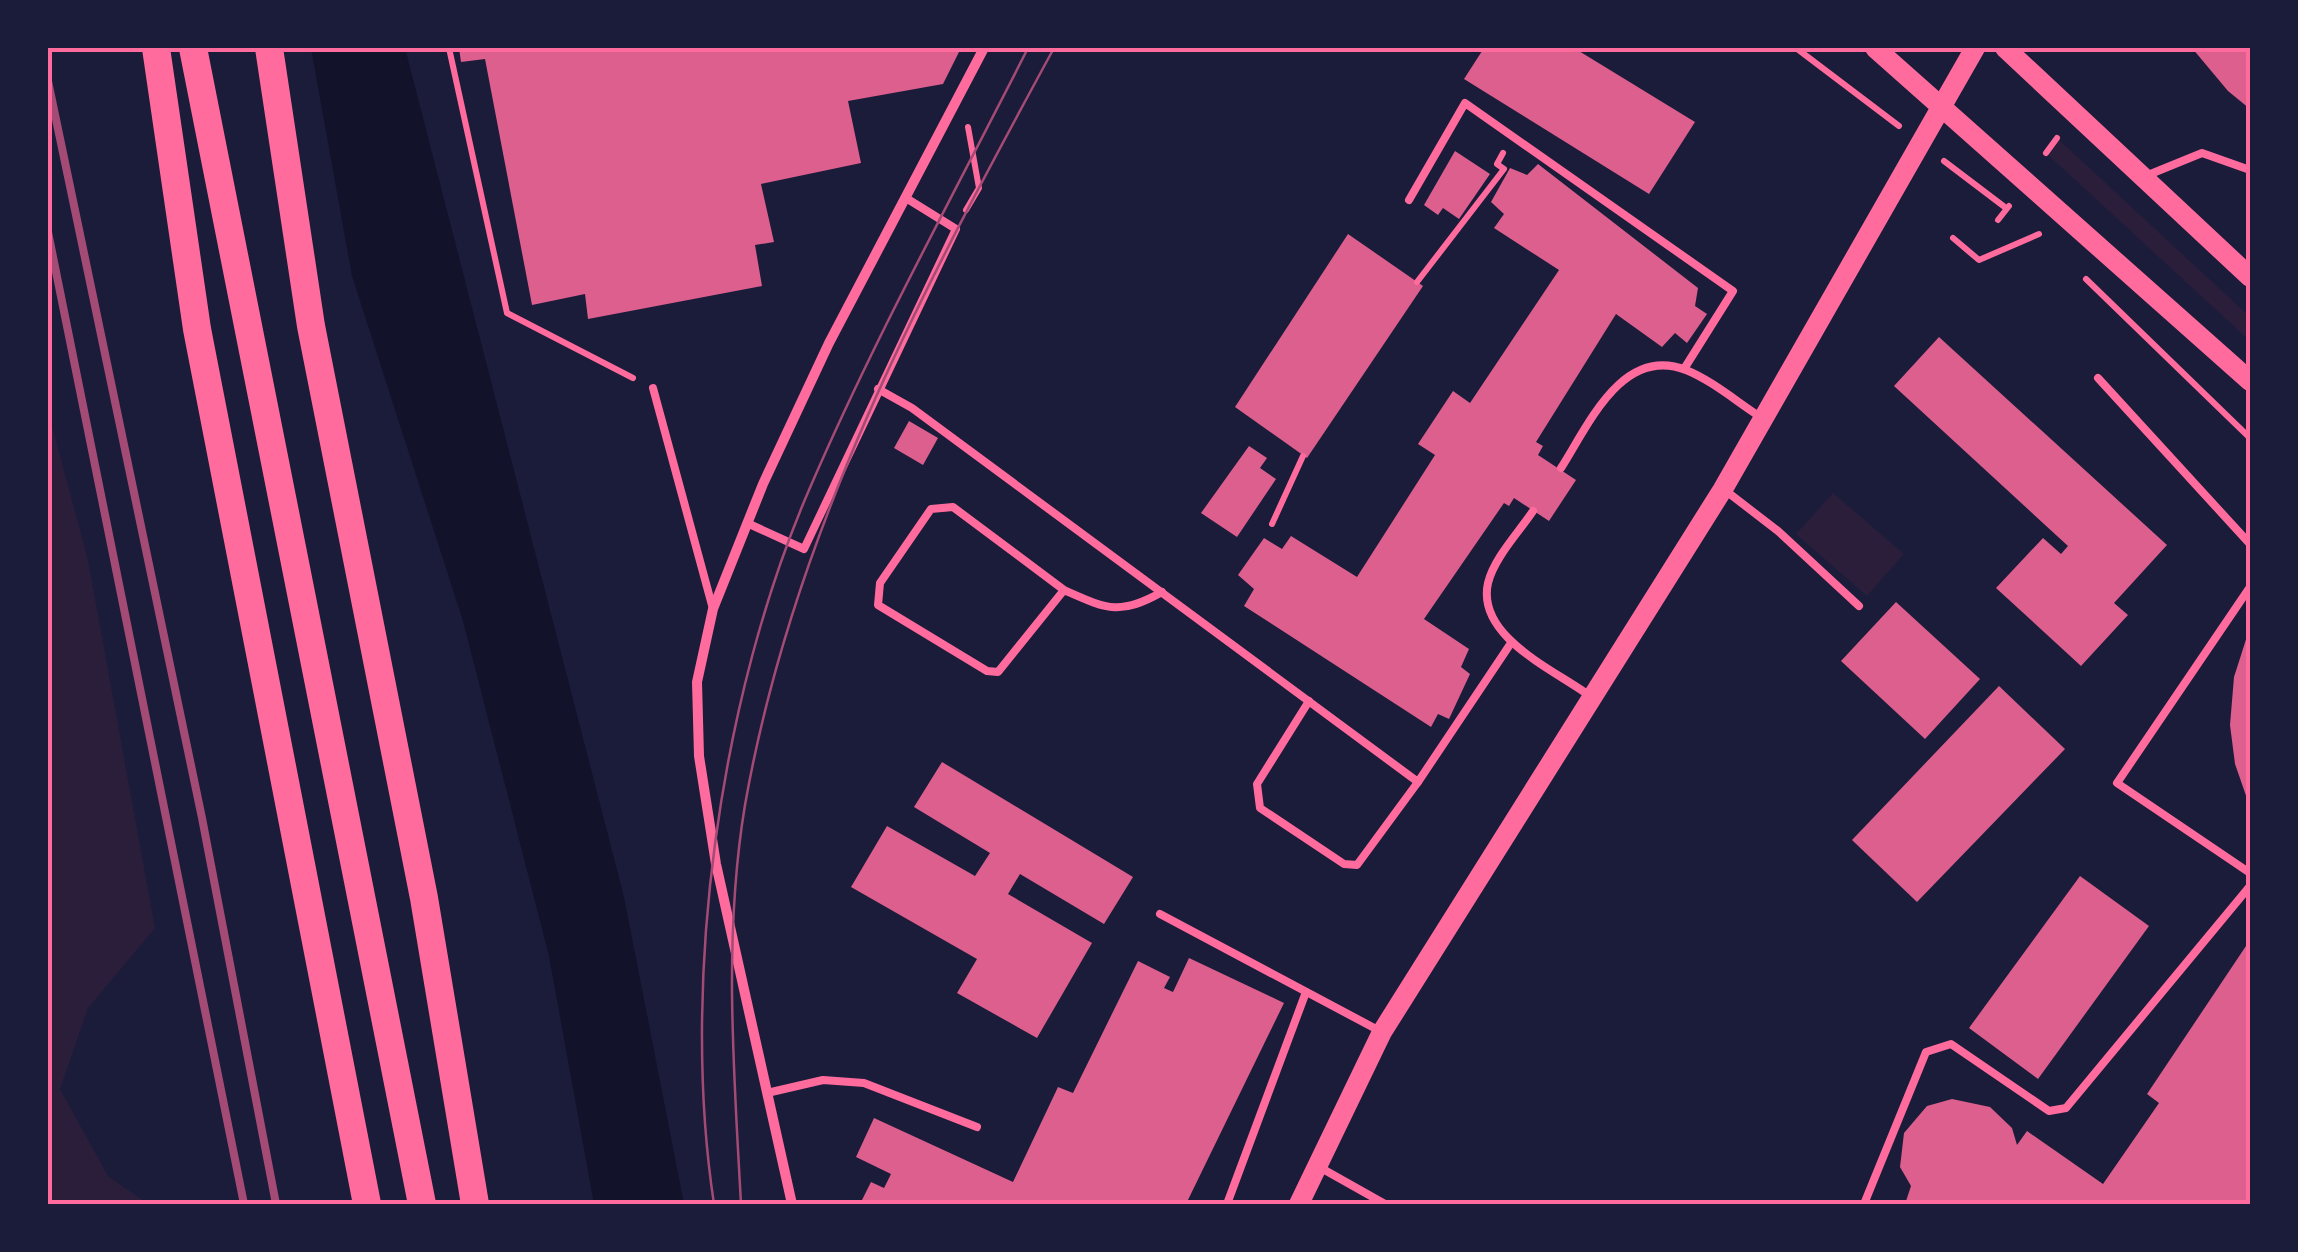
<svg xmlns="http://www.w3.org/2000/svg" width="2298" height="1252" font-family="'Titillium Web',sans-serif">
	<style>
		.green { fill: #2a1e3b }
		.water { fill: #12122b }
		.building { fill: #dd5f8e }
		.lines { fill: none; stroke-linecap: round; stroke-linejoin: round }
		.path { stroke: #ff6b9d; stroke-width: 6 }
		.service { stroke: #ff6b9d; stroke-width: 8 }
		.minor { stroke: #ff6b9d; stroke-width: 10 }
		.secondary { stroke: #ff6b9d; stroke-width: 20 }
		.trunk { stroke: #ff6b9d; stroke-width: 28 }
		.tram { stroke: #a44b75; stroke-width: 2.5 }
		.rail { stroke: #a44b75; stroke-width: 8 }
		.neatline { fill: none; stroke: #ff6b9d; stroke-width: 4 }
	</style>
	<rect width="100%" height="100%" fill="#1b1b3a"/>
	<g class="green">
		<path d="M2057,138l193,179v24l-204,-188z"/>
		<path d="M48,411l40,149 67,368 -67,80 -28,81 48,87 40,28h-100z"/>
		<path d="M1833,493l71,61 -37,42 -71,-62z"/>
	</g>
	<path class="water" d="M311,48h94l219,849 60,307h-90l-45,-248 -86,-335 -111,-345z"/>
	<g class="building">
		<path d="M459,48h502l-18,36 -95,17 13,62 -100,21 13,58 -19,3 7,41 -174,33 -3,-25 -53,11 -47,-246 -24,3z"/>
		<path d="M1484,48h90l121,74 -46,72 -185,-115z"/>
		<path d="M2192,48h58v61l-22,-18z"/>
		<path d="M1455,151l35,23 -31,45 -16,-11 -5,7 -14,-10z"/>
		<path d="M1538,164l160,124 -3,18 12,8 -20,29 -12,-10 -13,14 -46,-33 -80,128 7,4 -5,9 38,25 -27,41 -35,-23 -5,8 -5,-3 -80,116 45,30 -8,18 9,7 -21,45 -11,-5 -7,13 -187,-121 10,-17 -16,-14 26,-37 18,11 9,-13 66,41 78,-122 -17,-11 35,-53 17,12 89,-133 -65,-42 10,-14 -13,-12 19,-34 17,7z"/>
		<path d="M1348,234l75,52 -116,172 -72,-51z"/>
		<path d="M1939,337l228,208 -53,58 14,12 -47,51 -85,-78 47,-50 18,16 7,-8 -174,-160z"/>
		<path d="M909,421l29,17 -15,27 -29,-17z"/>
		<path d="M1249,446l18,12 -7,10 16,11 -39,58 -36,-24z"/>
		<path d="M1896,602l84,77 -55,60 -84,-78z"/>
		<path d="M2250,627v180l-15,-43 -5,-39 4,-48z"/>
		<path d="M1999,686l66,63 -148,153 -65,-62z"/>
		<path d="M942,762l191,115 -29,47 -84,-50 -12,20 84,49 -55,95 -80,-45 20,-34 -126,-72 36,-61 88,50 15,-23 -76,-46z"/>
		<path d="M2080,876l69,50 -111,153 -69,-51z"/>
		<path d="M2250,940v264h-345l6,-18 -11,-19 4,-34 23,-27 25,-7 38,8 22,21 5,17 10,-14 76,53 56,-81 -12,-9z"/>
		<path d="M1189,958l95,45 -98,201h-326l11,-22 13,6 7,-14 -35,-17 18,-39 139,64 45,-95 15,6 65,-132 32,16 -6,11 9,4z"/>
	</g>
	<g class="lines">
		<g class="path">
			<path d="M449,48l58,265 126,65"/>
			<path d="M1796,48l103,78"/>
			<path d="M2046,153l11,-15"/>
			<path d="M1944,161l62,47"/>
			<path d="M966,210l13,-22 -11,-61"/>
			<path d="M1998,220l11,-14"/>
			<path d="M1953,238l26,22 60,-26"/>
			<path d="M2086,279l164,159"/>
			<path d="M1417,282l87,-113 -7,-5 6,-11"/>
			<path d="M1272,524l31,-68"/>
		</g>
		<g class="service">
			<path d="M2148,175l54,-22 48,17"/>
			<path d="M1409,200l56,-97 268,188 -49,78"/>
			<path d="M2098,378l152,166"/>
			<path d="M653,388l60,221"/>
			<path d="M878,389l34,19 506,374 93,-139"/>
			<path d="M1561,468c27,-42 61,-123 125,-98 25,10 50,31 73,46"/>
			<path d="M1726,491l52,40 81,75"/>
			<path d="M1533,511c-14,21 -39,47 -45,72 -12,54 67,87 102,113"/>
			<path d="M747,523l57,26 152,-320 -50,-31"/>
			<path d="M2250,587l-133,196 133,90"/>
			<path d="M1064,590l-111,-83 -22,2 -51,74 -2,22 109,66 11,1 66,-82c43,19 55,26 98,2"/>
			<path d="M1309,701l-52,83 3,24 84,56 13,1 61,-83"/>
			<path d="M1160,914l218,116"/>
			<path d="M767,1093l56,-13 41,3 113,44"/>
			<path d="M1321,1168l64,36"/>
			<path d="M1227,1204l79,-212"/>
			<path d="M1864,1204l62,-152 25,-8 98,67 17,-3 184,-222"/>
		</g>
		<path class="minor" d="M792,1204l-76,-340 -17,-108 -2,-74 16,-73 50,-125 66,-141 155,-295"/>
		<g class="secondary">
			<path d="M1875,48l375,333"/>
			<path d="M2005,48l245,229"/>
			<path d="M1299,1204l83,-172 341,-543 252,-441"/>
		</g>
		<g class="trunk">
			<path d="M156,48l41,281 170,875"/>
			<path d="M193,48l229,1156"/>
			<path d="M269,48l42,278 113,572 51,306"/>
		</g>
		<g class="tram">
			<path d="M714,1204c-34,-222 6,-508 95,-714 65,-151 145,-296 219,-442"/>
			<path d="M741,1204c-7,-131 -18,-268 4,-399 48,-274 178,-516 309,-757"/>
		</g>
		<g class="rail">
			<path d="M48,81l154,737 74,386"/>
			<path d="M48,232l196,972"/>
		</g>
	</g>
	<rect width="2298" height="1252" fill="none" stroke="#1b1b3a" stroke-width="100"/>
	<rect x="50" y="50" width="2198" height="1152" class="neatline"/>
</svg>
